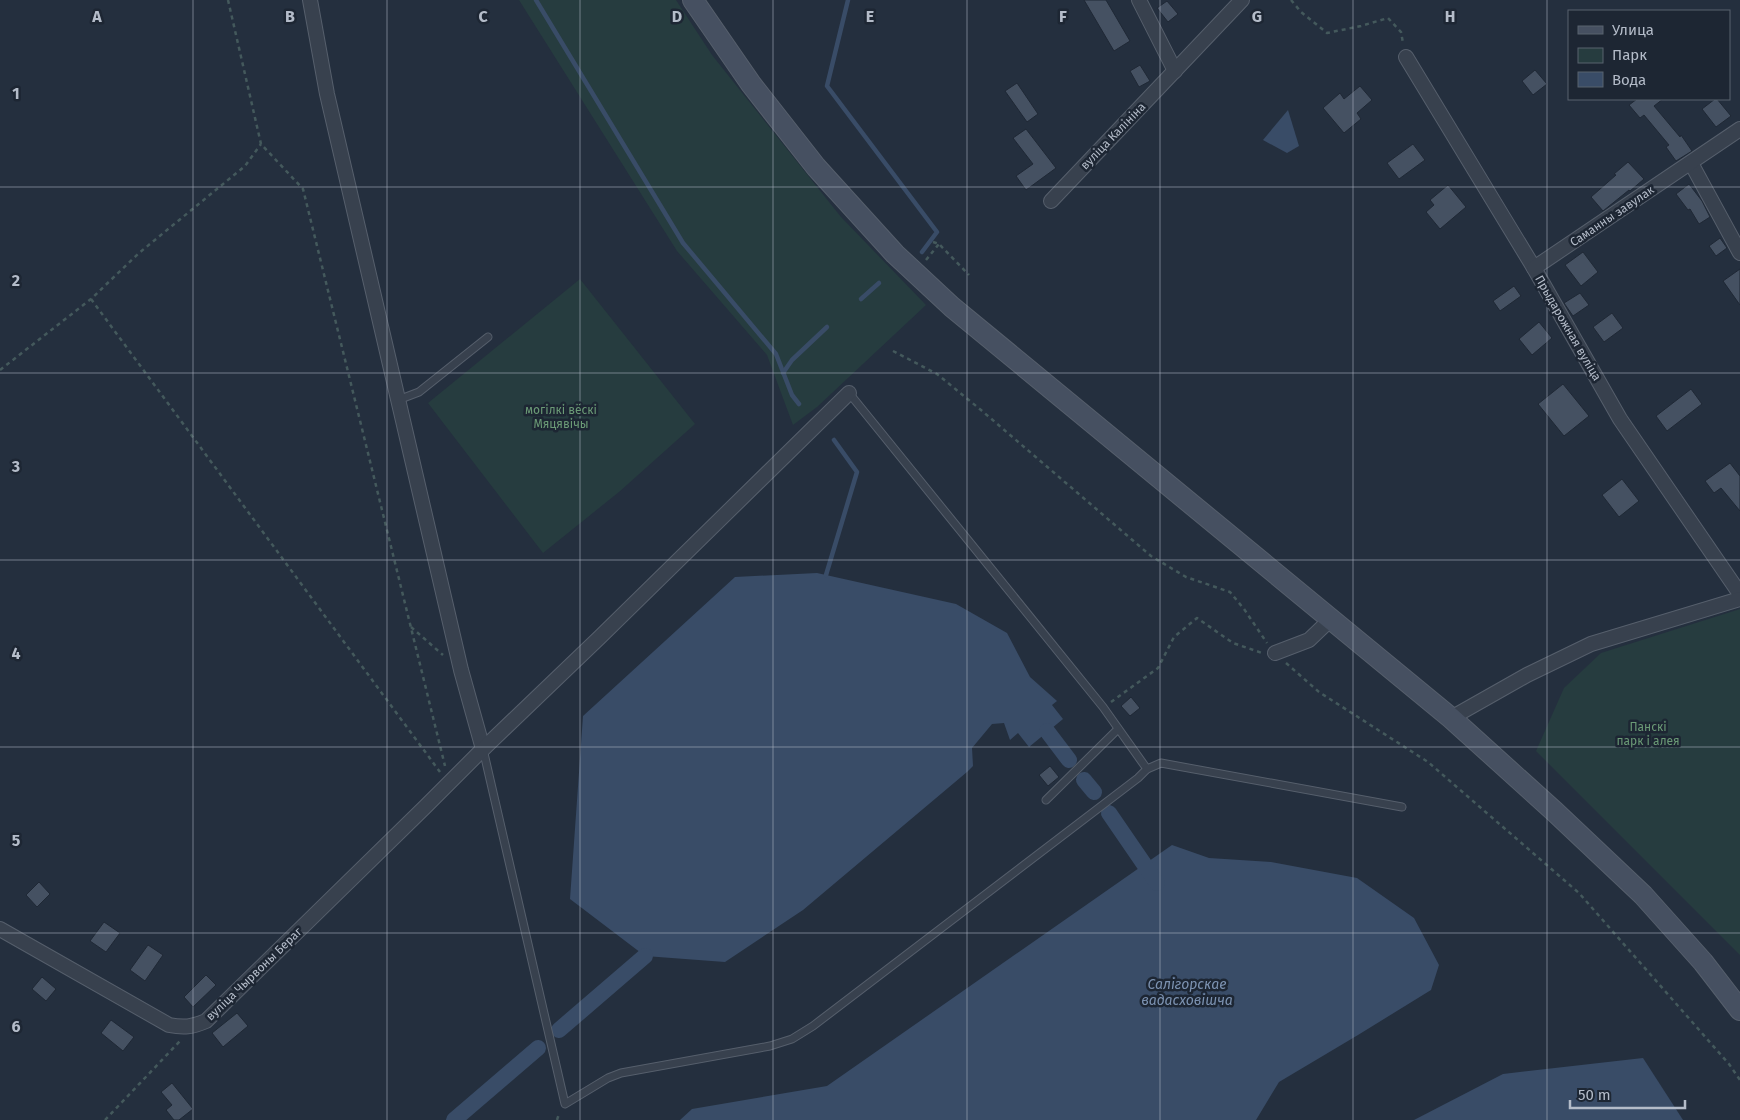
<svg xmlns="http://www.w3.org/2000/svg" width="1740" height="1120" font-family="'Fira Sans',sans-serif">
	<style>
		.green { fill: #263c3f }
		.water { fill: #394c67 }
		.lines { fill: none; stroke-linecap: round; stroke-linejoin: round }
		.stream { stroke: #394c67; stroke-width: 4.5 }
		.canal { stroke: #394c67; stroke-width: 16 }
		.building { fill: #455162; stroke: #1f2835 }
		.lane-casing { stroke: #565f6c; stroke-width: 9 }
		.street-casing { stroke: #565f6c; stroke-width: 16 }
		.secondary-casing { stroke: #565f6c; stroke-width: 22 }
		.path { stroke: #44595c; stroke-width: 2.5; stroke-dasharray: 4 4; stroke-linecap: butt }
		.lane { stroke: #38414e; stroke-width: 7 }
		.street { stroke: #38414e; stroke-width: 14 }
		.secondary { stroke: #465061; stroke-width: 20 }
		.grid { fill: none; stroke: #b4bcc9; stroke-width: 1; stroke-opacity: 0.55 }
		.labels { text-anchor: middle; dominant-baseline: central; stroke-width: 5; stroke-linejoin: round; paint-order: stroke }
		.street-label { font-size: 12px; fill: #b4bcc9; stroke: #1d2633 }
		.park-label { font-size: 12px; fill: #6b9a76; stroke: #1d2633 }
		.water-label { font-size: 14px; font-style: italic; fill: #7c92b1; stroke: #1d2633 }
		.grid-label { font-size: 16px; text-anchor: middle; font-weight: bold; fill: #b4bcc9; stroke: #1d2633; stroke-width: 5; stroke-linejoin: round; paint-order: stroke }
	</style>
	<rect width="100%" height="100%" fill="#242f3e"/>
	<g class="green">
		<path d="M519,0h157l36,55 129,162 85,88 -109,102 -24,18 -26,-70 -90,-104z"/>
		<path d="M580,279l115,145 -76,68 -76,61 -115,-150z"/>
		<path d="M1740,609v346l-204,-204 28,-63 37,-35z"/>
	</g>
	<g class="water">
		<path d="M1288,110l11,36 -12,7 -24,-13z"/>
		<path d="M817,573l139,31 51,29 23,44 27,24 -5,4 11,14 -34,28 -11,-14 -8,7 -6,-17 -12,1 -20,24 1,18 -6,6 -164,138 -78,52 -80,-6 -75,-57 13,-183 152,-139z"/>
		<path d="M1172,845l37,13 62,4 86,16 57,40 25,47 -8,25 -73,45 -79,47 -23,38h-576l12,-11 135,-23z"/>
		<path d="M1643,1058l40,62h-269l89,-46z"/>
	</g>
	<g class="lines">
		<g class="stream">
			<path d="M536,0l147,243 93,111 16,41 7,9"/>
			<path d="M848,0l-21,86 110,146 -15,20"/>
			<path d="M861,299l18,-16"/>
			<path d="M783,373l9,-13 35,-33"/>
			<path d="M826,575l31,-103 -23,-32"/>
		</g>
		<g class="canal">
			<path d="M1047,731l22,29"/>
			<path d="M1084,780l10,12"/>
			<path d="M1109,813l48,70"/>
			<path d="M559,1030l86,-74"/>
			<path d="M454,1120l84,-72"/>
		</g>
	</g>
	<g class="building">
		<path d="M1084,0h22l24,41 -16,10z"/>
		<path d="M1167,1l11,13 -10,8 -11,-14z"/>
		<path d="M1140,65l10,16 -11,6 -9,-16z"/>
		<path d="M1535,70l12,14 -14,11 -11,-14z"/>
		<path d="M1017,83l21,31 -11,8 -22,-31z"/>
		<path d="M1360,86l12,14 -15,13 4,6 -17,14 -21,-25 17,-15 4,6z"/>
		<path d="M1637,99h26l-9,7 26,31 1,-2 11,16 -16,10 -10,-14 3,-2 -25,-30 -4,3 -11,-13z"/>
		<path d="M1715,99h2l14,17 -15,11 -14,-18z"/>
		<path d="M1026,129l30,39 -30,22 -10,-14 17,-12 -20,-26z"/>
		<path d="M1413,144l12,16 -26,19 -12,-16z"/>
		<path d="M1628,162l16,17 -14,12 -1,-1 -26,21 -12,-14 25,-22 -2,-1z"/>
		<path d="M1689,184l13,17 8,16 -11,7 -9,-15 -2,1 -12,-16z"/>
		<path d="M1448,185l18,22 -26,22 -14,-17 8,-7 -4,-5z"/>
		<path d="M1720,238l7,10 -11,8 -7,-10z"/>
		<path d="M1583,252l15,20 -17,14 -16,-21z"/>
		<path d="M1740,269v36l-17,-24z"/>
		<path d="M1514,286l7,10 -21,15 -7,-10z"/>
		<path d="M1580,293l9,12 -16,11 -9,-13z"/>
		<path d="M1612,313l11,15 -19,14 -11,-15z"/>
		<path d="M1539,322l13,16 -20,17 -13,-16z"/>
		<path d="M1563,384l26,32 -25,20 -26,-32z"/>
		<path d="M1691,389l11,15 -35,27 -11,-15z"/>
		<path d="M1730,463l10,13v35l-19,-23 -7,5 -9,-12z"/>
		<path d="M1622,479l17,22 -20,16 -17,-22z"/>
		<path d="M1131,697l9,11 -10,8 -9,-10z"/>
		<path d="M1050,766l9,11 -11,9 -9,-11z"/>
		<path d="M39,882l11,12 -13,13 -11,-12z"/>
		<path d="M104,922l16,11 -14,19 -16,-11z"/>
		<path d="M148,945l15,10 -18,26 -15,-11z"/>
		<path d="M206,975l10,10 -23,22 -9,-10z"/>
		<path d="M42,977l14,12 -10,12 -14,-12z"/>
		<path d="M237,1013l11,13 -25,21 -11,-14z"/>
		<path d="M111,1020l23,17 -11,14 -22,-18z"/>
		<path d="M172,1083l21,26 -14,11h-5l-8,-10 6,-5 -11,-13z"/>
	</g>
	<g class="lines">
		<defs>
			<g id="lane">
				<path d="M398,400l21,-8 69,-55"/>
				<path d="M483,749l82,355 43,-26 13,-5 149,-27 22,-7 21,-13 325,-248 9,-9 -44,-62 -254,-314"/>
				<path d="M1147,769l14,-6 241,44"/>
				<path d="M1046,800l72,-71"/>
			</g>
			<g id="street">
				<path d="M310,0l17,94 134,576 22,79"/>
				<path d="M1139,0l36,71"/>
				<path d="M1406,57l128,211 86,151 120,175"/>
				<path d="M1691,163l49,90"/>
				<path d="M1051,201l191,-201"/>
				<path d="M1534,268l206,-139"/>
				<path d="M1275,653l34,-13 23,-22"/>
				<path d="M1451,718l76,-43 64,-31 149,-45"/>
				<path d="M0,929l169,96c15,3 23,2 37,-4l220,-215 57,-57 117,-112 249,-244"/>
			</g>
			<path id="secondary" d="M693,0l58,84 65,83 79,87 57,53 499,411 103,93 89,84 60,67 37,48"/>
		</defs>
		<use href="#lane" class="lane-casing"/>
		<use href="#street" class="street-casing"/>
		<use href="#secondary" class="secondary-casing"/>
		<g class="path">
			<path d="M228,0l33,144 42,45 142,577"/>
			<path d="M1291,0l10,12 26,21 34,-7 27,-8 13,14 2,11"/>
			<path d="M933,242l6,2 30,31"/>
			<path d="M926,260l13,-16"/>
			<path d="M91,299l349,473"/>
			<path d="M893,351l44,23 44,36 170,146 35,21 44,15 14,17 23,34"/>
			<path d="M0,370l91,-71 48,-46 106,-87 16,-22"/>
			<path d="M411,627l32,28"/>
			<path d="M1286,663l33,29 109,70 151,131 150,171 11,16"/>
			<path d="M1111,702l47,-34 16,-31 23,-19 36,25 29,10"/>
			<path d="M105,1120l75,-79"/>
			<path d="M557,1120l2,-6"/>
		</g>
		<use href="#lane" class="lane"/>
		<use href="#street" class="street"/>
		<use href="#secondary" class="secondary"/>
	</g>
	<path class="grid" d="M193,0v1120M387,0v1120M580,0v1120M773,0v1120M967,0v1120M1160,0v1120M1353,0v1120M1547,0v1120M0,187h1740M0,373h1740M0,560h1740M0,747h1740M0,933h1740"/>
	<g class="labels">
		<g class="street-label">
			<text transform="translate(1113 136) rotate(-46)">вуліца Калініна</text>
			<text transform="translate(1612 216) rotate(-34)">Саманны завулак</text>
			<text transform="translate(1568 328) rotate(60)">Прыдарожная вуліца</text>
			<text transform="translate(254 974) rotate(-44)">вуліца Чырвоны Бераг</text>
		</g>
		<g class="park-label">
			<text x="561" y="410">могілкі вёскі<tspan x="561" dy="14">Мяцявічы</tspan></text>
			<text x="1648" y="727">Панскі<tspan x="1648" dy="14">парк і алея</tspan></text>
		</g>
		<g class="water-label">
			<text x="1187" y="984">Салігорскае<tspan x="1187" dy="16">вадасховішча</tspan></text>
		</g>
	</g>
	<g class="grid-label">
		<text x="97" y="22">A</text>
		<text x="290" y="22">B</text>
		<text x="483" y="22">C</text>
		<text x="677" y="22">D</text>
		<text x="870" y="22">E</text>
		<text x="1063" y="22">F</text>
		<text x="1257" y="22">G</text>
		<text x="1450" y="22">H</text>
		<text x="16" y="99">1</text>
		<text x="16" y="286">2</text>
		<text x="16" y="472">3</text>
		<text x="16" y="659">4</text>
		<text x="16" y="846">5</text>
		<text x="16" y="1032">6</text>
	</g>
	<rect x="1568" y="10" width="162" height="90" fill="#1d2633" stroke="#59626f"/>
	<rect x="1578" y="26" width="25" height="8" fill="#465061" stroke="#59626f"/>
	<text x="1612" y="35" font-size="15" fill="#b4bcc9">Улица</text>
	<rect x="1578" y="48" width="25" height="15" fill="#263c3f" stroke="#59626f"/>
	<text x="1612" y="60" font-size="15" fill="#b4bcc9">Парк</text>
	<rect x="1578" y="72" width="25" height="15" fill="#394c67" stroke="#59626f"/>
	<text x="1612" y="85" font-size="15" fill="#b4bcc9">Вода</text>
	<path d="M1570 1100v8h115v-8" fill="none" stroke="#b4bcc9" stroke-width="2.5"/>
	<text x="1578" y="1100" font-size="15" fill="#b4bcc9" stroke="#1d2633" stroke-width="4" paint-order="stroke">50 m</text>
</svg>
